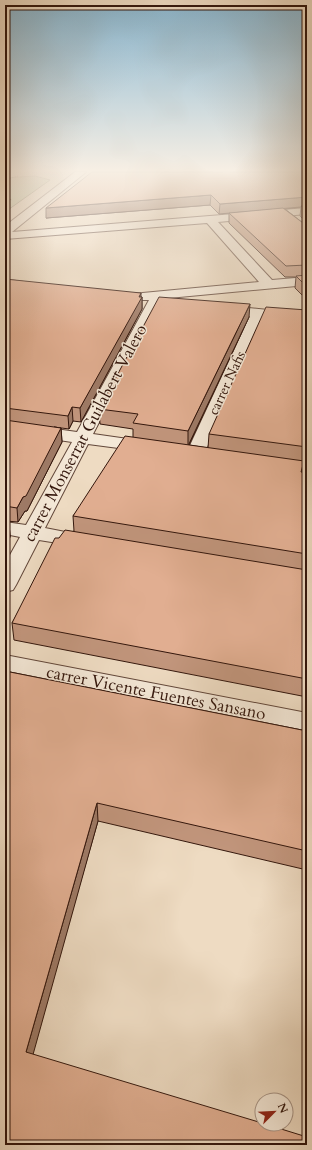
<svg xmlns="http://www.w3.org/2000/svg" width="312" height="1150" font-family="Cardo,serif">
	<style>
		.green { fill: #b6c195; stroke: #746c50 }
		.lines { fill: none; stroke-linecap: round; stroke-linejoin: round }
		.minor-casing { stroke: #62473a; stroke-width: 2 }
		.path { stroke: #33160c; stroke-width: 1; stroke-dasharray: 1.5 1; stroke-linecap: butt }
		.minor { fill: #f4e8d7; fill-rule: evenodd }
		.wall { fill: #c2967d; stroke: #33160c }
		.shaded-wall { fill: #9e7a66; stroke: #33160c }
		.building { fill: #e1ae91; stroke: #33160c }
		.labels { text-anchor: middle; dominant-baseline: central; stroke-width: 3; stroke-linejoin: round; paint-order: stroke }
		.far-street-label { font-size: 14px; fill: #33160c; stroke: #f4e8d7 }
		.street-label { font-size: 17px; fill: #33160c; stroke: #f4e8d7 }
	</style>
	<rect width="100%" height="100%" fill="#eedbc2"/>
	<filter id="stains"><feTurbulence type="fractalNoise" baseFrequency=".005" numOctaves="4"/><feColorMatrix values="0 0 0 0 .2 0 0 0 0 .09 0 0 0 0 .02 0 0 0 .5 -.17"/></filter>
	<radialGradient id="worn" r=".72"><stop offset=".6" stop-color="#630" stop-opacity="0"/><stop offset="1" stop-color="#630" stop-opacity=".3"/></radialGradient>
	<path class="green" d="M35,176l15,4 -45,32v-34z"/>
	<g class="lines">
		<defs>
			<g id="minor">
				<path d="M75,172h11l-74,60 295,-24v6l-89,8 54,58 35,-3v8l-149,14 3,3 -68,132 56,8 6,1 3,4 -3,4 -6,1 -61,-8 -43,84 51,10 3,4 -3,4 -7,2 -50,-8 -23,45 -3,5 -8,2v-28l15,-27 -15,-3v-12l21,3 46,-83 -67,-10v-10l72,10 72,-132h-17l-2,-3 2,-3 127,-12 -52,-59 -202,16v-13z"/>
				<path d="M219,305l88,9v8l-43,-4 -60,136 -3,4 -6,1 -6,-1 -3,-4 64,-138 -36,-4 -2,-3 2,-3z"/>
				<path d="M5,655l302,58v20l-302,-62z"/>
			</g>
		</defs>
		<use href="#minor" class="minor-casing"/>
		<g class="path">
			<path d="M5,180l13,-4"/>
			<path d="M5,198l7,2"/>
		</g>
		<use href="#minor" class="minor"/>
	</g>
	<g class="wall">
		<path d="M307,172v51l-7,-7 1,-9 -16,2 18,14 4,1v76l-12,-12 1,-11h-11l-56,-54v-10l-10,1 -9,-9 -164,13z"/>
		<path d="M5,279l137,18v12l-61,113 -8,-1 -4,8 -15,-2 7,1 1,14 -35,69h-2l-7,11 -12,-1 3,1 1,15 -5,9z"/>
		<path d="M307,310v150l-1,2h-2l-1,11h4v224l-293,-57 -2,-17 47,-85 15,-7 -1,-15 60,-79v-8l-33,-5 -1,-15 150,-92 -60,128 19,3 1,-14z"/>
		<path d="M5,671l302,60v139l-209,-49 -93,324z"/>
	</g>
	<g class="shaded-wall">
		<path d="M211,195l-1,10 -164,13v-10z"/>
		<path d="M307,197v10l-6,-1v1l-82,7 1,-10z"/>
		<path d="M141,293v6l1,-2v12l-61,113 -1,-14z"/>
		<path d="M250,304l-1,13 -61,129v-15z"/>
		<path d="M72,407l1,14 -4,8 -1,-13z"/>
		<path d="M61,428l1,14 -35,69h-2l-7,11 -1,-14z"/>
		<path d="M304,461l-1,16 -2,-5z"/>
		<path d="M9,522l1,15 -5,9v-18z"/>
		<path d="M97,803l1,18 -69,248 -3,-17z"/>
	</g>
	<g class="building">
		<path d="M92,172h215v25l-87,7 -9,-9 -165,13z"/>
		<path d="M307,205v7l-6,-6z"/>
		<path d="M283,208l20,15 4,1v41l-21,1 -57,-53z"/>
		<path d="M307,275v12l-11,-11z"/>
		<path d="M5,279l136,14 -2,4h3l-62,111 -8,-1 -4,9 -63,-8z"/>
		<path d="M159,297l91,7 -62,127 -55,-8 5,-9 -39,-5z"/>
		<path d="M266,307l41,3v137l-98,-13z"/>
		<path d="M5,420l56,8 -35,68 -3,1 -6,11 -12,-2z"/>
		<path d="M125,436l179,25 -3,11 6,1v81l-234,-38z"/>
		<path d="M5,521l4,1 -4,6z"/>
		<path d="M65,530l242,40v109l-295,-56 43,-85h4z"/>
		<path d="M5,671l302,60v120l-210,-48 -71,249 236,71v1h3l42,13v8h-302z"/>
	</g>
	<linearGradient id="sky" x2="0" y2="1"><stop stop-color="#88b7d2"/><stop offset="0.51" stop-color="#f7efe4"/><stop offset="1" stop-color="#f7efe4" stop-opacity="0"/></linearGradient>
	<rect width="312" height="334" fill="url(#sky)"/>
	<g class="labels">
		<g class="far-street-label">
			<text transform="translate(227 383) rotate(-65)">carrer Nafis</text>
		</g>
		<g class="street-label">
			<text transform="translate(85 433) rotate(-62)">carrer Monserrat Guilabert Valero</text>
			<text transform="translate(156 693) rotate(11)">carrer Vicente Fuentes Sansano</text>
		</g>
	</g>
	<rect width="312" height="1150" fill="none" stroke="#eedbc2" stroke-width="20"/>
	<rect x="6" y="6" width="300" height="1138" fill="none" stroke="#33160c" stroke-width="2"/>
	<rect x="10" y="10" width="292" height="1130" fill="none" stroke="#33160c"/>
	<g transform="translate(274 1112) rotate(66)"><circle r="19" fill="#f4e8d7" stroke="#a79486"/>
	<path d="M0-3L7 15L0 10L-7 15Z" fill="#8f2418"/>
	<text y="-6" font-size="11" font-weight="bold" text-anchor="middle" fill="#33160c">N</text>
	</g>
	<rect width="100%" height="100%" filter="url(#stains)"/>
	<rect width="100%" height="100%" fill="url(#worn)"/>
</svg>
